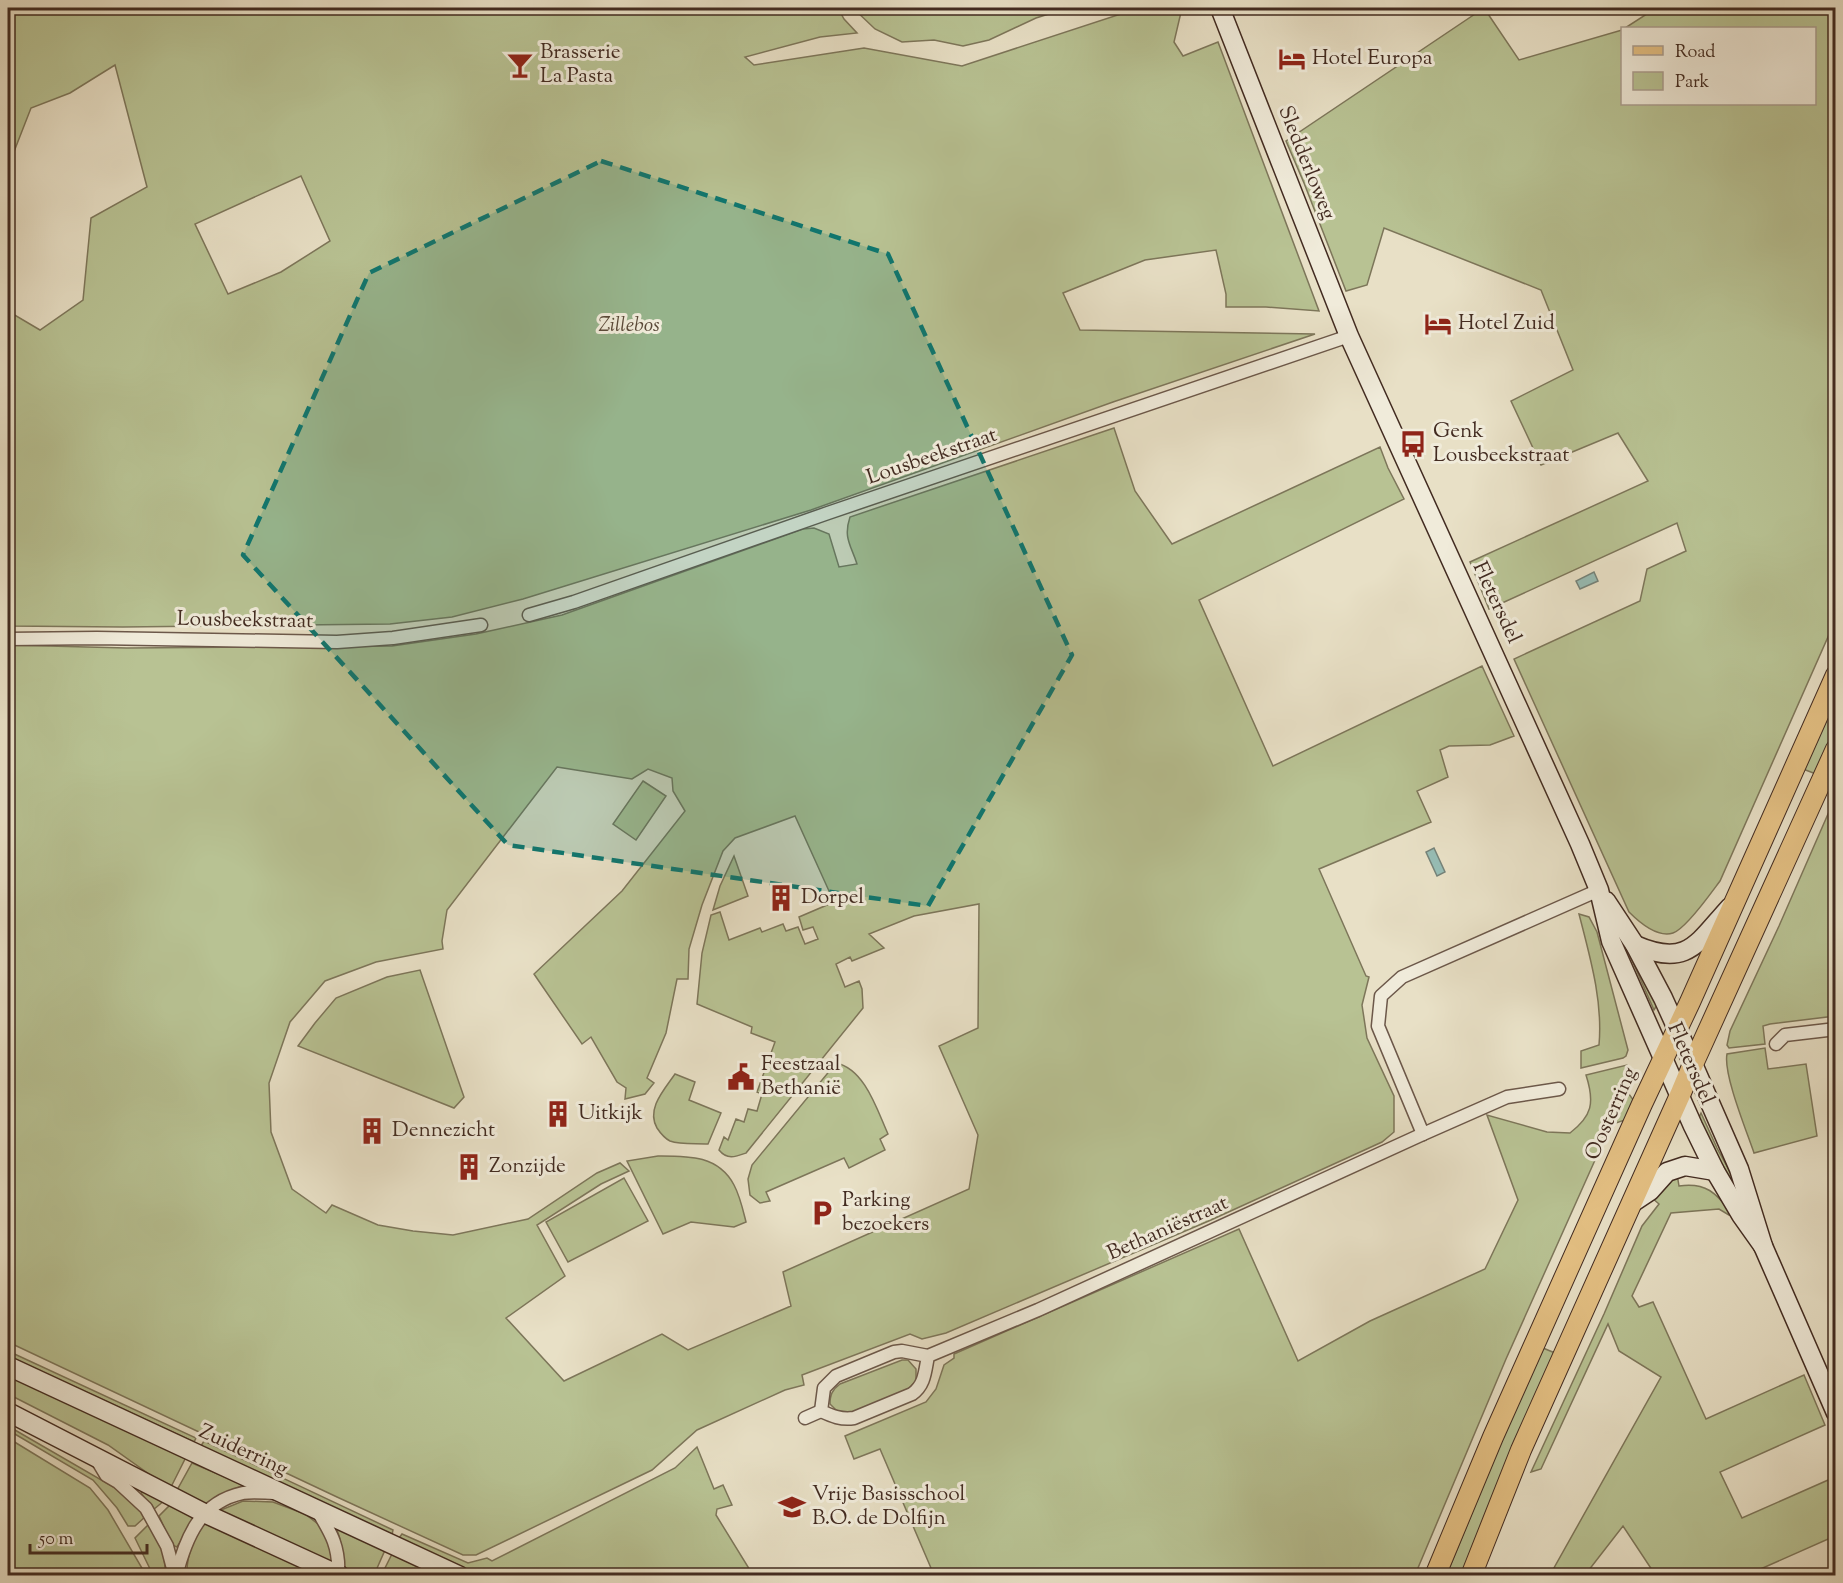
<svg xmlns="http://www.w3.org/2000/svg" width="1843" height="1583" font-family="'Sorts Mill Goudy',serif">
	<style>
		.green { fill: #b8c293; stroke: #7d765a; stroke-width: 1.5; fill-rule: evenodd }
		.water { fill: #97bdb5; stroke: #75837a; stroke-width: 1.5 }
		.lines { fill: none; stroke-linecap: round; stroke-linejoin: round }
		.street-casing { stroke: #6c584a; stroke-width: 15 }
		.secondary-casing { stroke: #422b21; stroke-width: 21 }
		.primary-casing { stroke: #422b21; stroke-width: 22 }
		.street { stroke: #f0ebda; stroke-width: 12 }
		.secondary { stroke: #f0ebda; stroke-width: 18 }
		.primary { stroke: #e4c083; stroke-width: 20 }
		.marked { fill: #0f766e; fill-opacity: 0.2; stroke: #0f766e; stroke-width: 4.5; stroke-dasharray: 12 8; stroke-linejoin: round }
		.labels { text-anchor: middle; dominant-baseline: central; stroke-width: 6; stroke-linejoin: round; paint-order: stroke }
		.poi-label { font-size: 21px; fill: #422b21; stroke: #f0ebda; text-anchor: start }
		.street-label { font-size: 21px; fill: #422b21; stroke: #f0ebda }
		.park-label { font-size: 21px; font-style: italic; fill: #5a4938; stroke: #f0ebda }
	</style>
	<rect width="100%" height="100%" fill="#e8e0c6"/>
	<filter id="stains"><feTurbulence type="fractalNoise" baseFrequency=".00333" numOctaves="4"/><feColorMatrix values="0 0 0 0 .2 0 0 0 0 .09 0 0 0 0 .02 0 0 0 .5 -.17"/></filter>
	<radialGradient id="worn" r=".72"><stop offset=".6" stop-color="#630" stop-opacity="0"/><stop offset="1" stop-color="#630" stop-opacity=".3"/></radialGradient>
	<g class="green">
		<path d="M8,8h830l6,11 13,14 -37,4 -75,20 9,8 110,-17 98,18 177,-58h43l-8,34 9,14 35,-14 101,269 -53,-4h-40v-13l-10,-44 -71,10 -82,33 17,37 235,4 -202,68 -302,108 -288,89 -71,18 -62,7 -267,3 -115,-1v-208l6,-16 -6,-4v-87l32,19 43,-30 8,-82 56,-31 -32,-122 -45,28 -39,15 -23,59zM301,176l29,65 -49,31 -53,22 -33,-70z"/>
		<path d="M853,8h215l-32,10 -47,22 -26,6 -29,-6 -32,2 -27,-13z"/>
		<path d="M1484,8l35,52 103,-30v74h192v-76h-189l31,-20h179v613l-115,260c-9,12 -34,48 -47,52 -16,5 -33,-10 -44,-21l-115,-253 126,-58 7,-32 39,-18 -9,-28 -188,86 -19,-47 178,-81 -30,-48 -77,32 -30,-64 62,-31 -32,-80 -157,-62 -17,57 -21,6 -42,-108 -18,-42z"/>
		<path d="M1114,428l21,63 37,53 208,-97 8,21 16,31 -205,101 74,166 209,-100 32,70 -24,9 -41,1 -9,4 8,27 -31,14 14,31 -112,47 47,107 3,1 -7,28 5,33 27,58v36l-12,10 -171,78 -265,113 -24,6 -12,-5 -108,41 2,10 -19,5 -88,40 -45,40 -176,85h-13l-126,-58 -329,-155v-697l119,3 265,-2 84,-12 86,-19 241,-86 11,-1 15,6 10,33 18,-3c-6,-19 -14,-26 -7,-47zM557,767l75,12 16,-10 24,9 1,13 12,20 -63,80 -88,83 48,70 9,-7 26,45 9,6 -1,11 20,-5 9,-11 -7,-5 19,-45 11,-54h11l1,-30 13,-44 21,-54 12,-13 60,-22 39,86 -35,15 4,13 10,-3 5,12 -13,5 -7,-17 -12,4 -3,-7 -21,8 -2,-4 -31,12 -9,-28 -9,3 -9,38 -5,51 55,23 -1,6 24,9 -18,50 5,2 -5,17 -9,-2 -4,13 -8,-3 -8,21 -4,-3 -5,13c8,10 16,7 27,3l117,-145 -1,-19 -3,-8 -14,6 -9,-23 14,-7 2,4 32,-13 -15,-14 45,-18 65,-12 -1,124 -39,18 39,89 -9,54 -186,83 8,34 -103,44 -26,-16 -98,47 -58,-63 59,-42 -28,-51 64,-41 28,-13 -9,-8 -23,10 -69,46 -75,16 -40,-4 -35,-6 -46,-20 -6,8 -34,-24 -21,-57 -2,-49 21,-61 35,-41 51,-19 67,-13 -1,-8 5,-31z"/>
		<path d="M1835,697v32l-19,45 -13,-5z"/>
		<path d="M643,781l23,15 -30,44 -23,-16z"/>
		<path d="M1835,798v218l-65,8 -7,2 2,18 -36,4 -2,-3 3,-14 49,-105z"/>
		<path d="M734,856l14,40 -35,14 7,-24z"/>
		<path d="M1579,914l10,3 8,15 31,118 -2,6 -3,2 -42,10v-17l18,-6c4,-44 -9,-88 -20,-131z"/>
		<path d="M1618,929l41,73 -5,8 -27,-61 -6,-8 -5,-4z"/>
		<path d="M420,970l44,127 -10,11 -156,-62 17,-23 21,-25 51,-21z"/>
		<path d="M1765,1048l3,21 38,-5 11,72 -63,17c-7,-21 -31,-79 -27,-99z"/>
		<path d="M836,1063c29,6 41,47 52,71l-8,5 5,11 -36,18 -5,-10 -78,34 4,9 -10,2 -10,-8 -2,-16 4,-14z"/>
		<path d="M1627,1065l3,4 -4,21 8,11 -9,19 -9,3 -2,-1 -10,18 -98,219 -91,216h-481l-54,-126 -26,10 -9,-23 81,-34 10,-13 8,-24 10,-7v-4l285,-125 59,132 72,-40 115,-52 33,-69 -31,-85 60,17 23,1c22,-17 25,-30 16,-58z"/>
		<path d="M675,1074l20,8 -6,18 32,13 -13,31c-11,-1 -27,1 -38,-3 -6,-3 -9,-7 -13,-13 -11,-19 7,-38 18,-54z"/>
		<path d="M1701,1113l16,35 19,35 1,13 -40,-74z"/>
		<path d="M658,1156c30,0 60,-1 76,29 6,11 9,25 12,37l-12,5 -43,-5 -28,12 -36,-73z"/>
		<path d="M1677,1174l2,12c27,-4 37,7 53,27l-3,2 -10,-6 -48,4 -39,83 7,11 14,-5 53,117 98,-44 21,50 -105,47 22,46 93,-41v59l-88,39 -91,1 -33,-50 -38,49h-35l111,-198 -42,-26 -11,-27 -67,145 -10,3 73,-158 38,-88 17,-22 -8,-7z"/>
		<path d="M624,1178l24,43 -80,41 -22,-40z"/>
		<path d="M1543,1348l12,5 -93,222 -16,1 60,-146z"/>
		<path d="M8,1351l188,87 -2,4 -186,-86z"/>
		<path d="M902,1360h6l8,9v12l-8,8 -57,24h-12l-9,-9c0,-9 2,-14 10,-20z"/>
		<path d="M8,1375l178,82 -16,32 -62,-44 -100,-51z"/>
		<path d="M8,1426l109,63 29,27 -11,10h-7l-11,-18 -24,-28 -85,-50z"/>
		<path d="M8,1438l82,50 18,22 38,65h-138z"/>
		<path d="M204,1441l189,89 -1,5 -191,-89z"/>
		<path d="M697,1447l17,42 9,-4 9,20 -15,4 -1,6 37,60h-273l-81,-37 3,-4 66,29 19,-5 5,3 183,-93z"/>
		<path d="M192,1463l52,22 -17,7 -22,14 -29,-14z"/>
		<path d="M143,1491l22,9 -12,10 -12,-17z"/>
		<path d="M243,1501l30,1 32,12 17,13 7,15 5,25 -118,-55z"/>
		<path d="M172,1503l24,13 -19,31 -5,-2 -13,-29z"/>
		<path d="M207,1520l123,56h-143c-1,-23 8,-39 20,-56z"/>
		<path d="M149,1524l14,26 3,25h-13l-18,-37z"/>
		<path d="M336,1527l49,23 -11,25h-17l-14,-5c1,-16 -1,-28 -7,-43z"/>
		<path d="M392,1554l46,22h-57z"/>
	</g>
	<g class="water">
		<path d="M1594,572l4,9 -18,8 -4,-8z"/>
		<path d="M1434,848l11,24 -8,4 -11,-24z"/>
	</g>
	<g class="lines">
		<defs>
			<g id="street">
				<path d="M529,615l45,-13 254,-89 521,-177"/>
				<path d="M8,639l89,-1 240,4 56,-4 88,-13"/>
				<path d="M1776,1044l9,-9 51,-6"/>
				<path d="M1423,1134l-45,-108 3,-30 21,-19 197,-87"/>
				<path d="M928,1356c-3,15 -3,29 -16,38l-58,24c-13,2 -22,-2 -33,-7l3,-23 12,-12 58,-24 8,-1 26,5 110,-46 385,-176 84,-37 52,-8"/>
				<path d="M805,1418l16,-7"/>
				<path d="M97,1460l9,15 12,7 28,26 21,38 8,30"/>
				<path d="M317,1510c14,23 23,37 21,66"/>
				<path d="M176,1576c10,-39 24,-74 67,-83 10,-2 23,0 33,0"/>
			</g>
			<g id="secondary">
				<path d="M1220,8l129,328 231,508 19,46 12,51 82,185 22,45 26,44 22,31"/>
				<path d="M1606,901l29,44 28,53 30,66 46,105 24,77 73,167"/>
				<path d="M1635,945c53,23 62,-2 95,-38"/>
				<path d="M1632,1203l18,-12 17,-19 18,-6 30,5"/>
				<path d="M8,1366l452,210"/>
				<path d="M8,1412l196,101 137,63"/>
			</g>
			<g id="primary">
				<path d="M1435,1576l58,-139 149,-333 48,-102 146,-327"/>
				<path d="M1471,1576l50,-126 159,-355 13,-31 143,-315"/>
			</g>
		</defs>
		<use href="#street" class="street-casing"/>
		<use href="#secondary" class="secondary-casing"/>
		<use href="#primary" class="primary-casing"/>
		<use href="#street" class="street"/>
		<use href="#secondary" class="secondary"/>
		<use href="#primary" class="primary"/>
	</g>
	<path class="marked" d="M601,161l287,93 184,401 -144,251 -420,-61 -265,-290 126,-282z"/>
	<defs>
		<symbol id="hotel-bare" viewBox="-9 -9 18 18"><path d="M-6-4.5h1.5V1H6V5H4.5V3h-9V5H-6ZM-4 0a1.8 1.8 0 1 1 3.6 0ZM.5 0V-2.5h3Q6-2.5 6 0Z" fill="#8f2418" stroke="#f0ebda" stroke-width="2.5" paint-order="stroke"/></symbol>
		<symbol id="bar-bare" viewBox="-9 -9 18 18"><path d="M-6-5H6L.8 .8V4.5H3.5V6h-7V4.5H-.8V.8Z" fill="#8f2418" stroke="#f0ebda" stroke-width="2.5" paint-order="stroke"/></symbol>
		<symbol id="bus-bare" viewBox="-9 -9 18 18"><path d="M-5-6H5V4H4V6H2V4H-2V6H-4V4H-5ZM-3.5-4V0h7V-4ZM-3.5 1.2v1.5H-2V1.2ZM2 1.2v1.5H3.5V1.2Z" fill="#8f2418" stroke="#f0ebda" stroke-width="2.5" paint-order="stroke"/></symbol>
		<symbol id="building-bare" viewBox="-9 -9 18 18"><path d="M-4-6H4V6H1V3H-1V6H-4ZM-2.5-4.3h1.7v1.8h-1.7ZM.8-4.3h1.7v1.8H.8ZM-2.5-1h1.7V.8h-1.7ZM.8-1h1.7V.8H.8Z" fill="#8f2418" stroke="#f0ebda" stroke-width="2.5" paint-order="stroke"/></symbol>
		<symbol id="civic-bare" viewBox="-9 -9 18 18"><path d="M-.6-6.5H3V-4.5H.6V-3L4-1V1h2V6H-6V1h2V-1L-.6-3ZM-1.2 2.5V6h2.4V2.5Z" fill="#8f2418" stroke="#f0ebda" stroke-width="2.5" paint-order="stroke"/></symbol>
		<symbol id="parking-bare" viewBox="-9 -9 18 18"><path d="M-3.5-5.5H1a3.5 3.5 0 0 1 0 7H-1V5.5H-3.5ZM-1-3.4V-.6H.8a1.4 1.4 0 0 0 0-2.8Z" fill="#8f2418" stroke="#f0ebda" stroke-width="2.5" paint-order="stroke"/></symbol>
		<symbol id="school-bare" viewBox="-9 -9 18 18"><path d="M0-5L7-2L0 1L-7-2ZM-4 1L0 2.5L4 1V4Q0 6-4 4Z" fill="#8f2418" stroke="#f0ebda" stroke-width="2.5" paint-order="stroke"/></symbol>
	</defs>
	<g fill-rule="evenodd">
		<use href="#hotel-bare" x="1273" y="40" width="38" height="38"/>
		<use href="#bar-bare" x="501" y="46" width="38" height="38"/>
		<use href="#hotel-bare" x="1419" y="305" width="38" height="38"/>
		<use href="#bus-bare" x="1394" y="425" width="38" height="38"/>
		<use href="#building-bare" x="762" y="879" width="38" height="38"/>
		<use href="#civic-bare" x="722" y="1058" width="38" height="38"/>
		<use href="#building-bare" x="539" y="1095" width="38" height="38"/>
		<use href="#building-bare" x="353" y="1112" width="38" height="38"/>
		<use href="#building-bare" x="450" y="1148" width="38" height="38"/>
		<use href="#parking-bare" x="803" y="1194" width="38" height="38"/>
		<use href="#school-bare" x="773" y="1488" width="38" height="38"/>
	</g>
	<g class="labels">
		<g class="poi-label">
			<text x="540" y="53">Brasserie<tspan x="540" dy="24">La Pasta</tspan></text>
			<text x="1312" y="59">Hotel Europa</text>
			<text x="1458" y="324">Hotel Zuid</text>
			<text x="1433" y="432">Genk<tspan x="1433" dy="24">Lousbeekstraat</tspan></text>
			<text x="801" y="898">Dorpel</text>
			<text x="761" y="1065">Feestzaal<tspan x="761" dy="24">Bethanië</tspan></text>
			<text x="578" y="1114">Uitkijk</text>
			<text x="392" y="1131">Dennezicht</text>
			<text x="489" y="1167">Zonzijde</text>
			<text x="842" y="1201">Parking<tspan x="842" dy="24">bezoekers</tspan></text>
			<text x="812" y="1495">Vrije Basisschool<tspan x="812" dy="24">B.O. de Dolfijn</tspan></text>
		</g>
		<g class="street-label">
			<text transform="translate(1306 163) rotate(68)">Sledderloweg</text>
			<text transform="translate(932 457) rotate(-19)">Lousbeekstraat</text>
			<text transform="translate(1496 603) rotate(65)">Fletersdel</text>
			<text transform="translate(245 621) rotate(1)">Lousbeekstraat</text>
			<text transform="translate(1690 1064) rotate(66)">Fletersdel</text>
			<text transform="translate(1612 1114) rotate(-66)">Oosterring</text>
			<text transform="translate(1168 1229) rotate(-24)">Bethaniëstraat</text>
			<text transform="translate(243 1451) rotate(25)">Zuiderring</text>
		</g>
		<g class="park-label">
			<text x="629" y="326">Zillebos</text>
		</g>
	</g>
	<rect width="1843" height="1583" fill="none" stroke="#e8e0c6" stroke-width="30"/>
	<rect x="9" y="9" width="1825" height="1565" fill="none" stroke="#422b21" stroke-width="3"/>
	<rect x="15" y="15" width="1813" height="1553" fill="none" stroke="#422b21" stroke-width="1.5"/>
	<rect x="1621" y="27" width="195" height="78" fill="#f0ebda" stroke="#aa9e90" stroke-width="1.5"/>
	<rect x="1633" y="46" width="30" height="9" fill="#e4c083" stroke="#aa9e90" stroke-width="1.5"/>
	<text x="1675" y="57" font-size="18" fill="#422b21">Road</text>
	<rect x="1633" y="72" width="30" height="18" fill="#b8c293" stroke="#aa9e90" stroke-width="1.5"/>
	<text x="1675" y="87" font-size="18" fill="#422b21">Park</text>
	<path d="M30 1544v9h117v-9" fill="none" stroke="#422b21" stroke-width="3"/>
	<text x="39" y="1544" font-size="18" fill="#422b21" stroke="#f0ebda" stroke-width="4.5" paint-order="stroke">50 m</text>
	<rect width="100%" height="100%" filter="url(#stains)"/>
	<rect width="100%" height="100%" fill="url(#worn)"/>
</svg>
